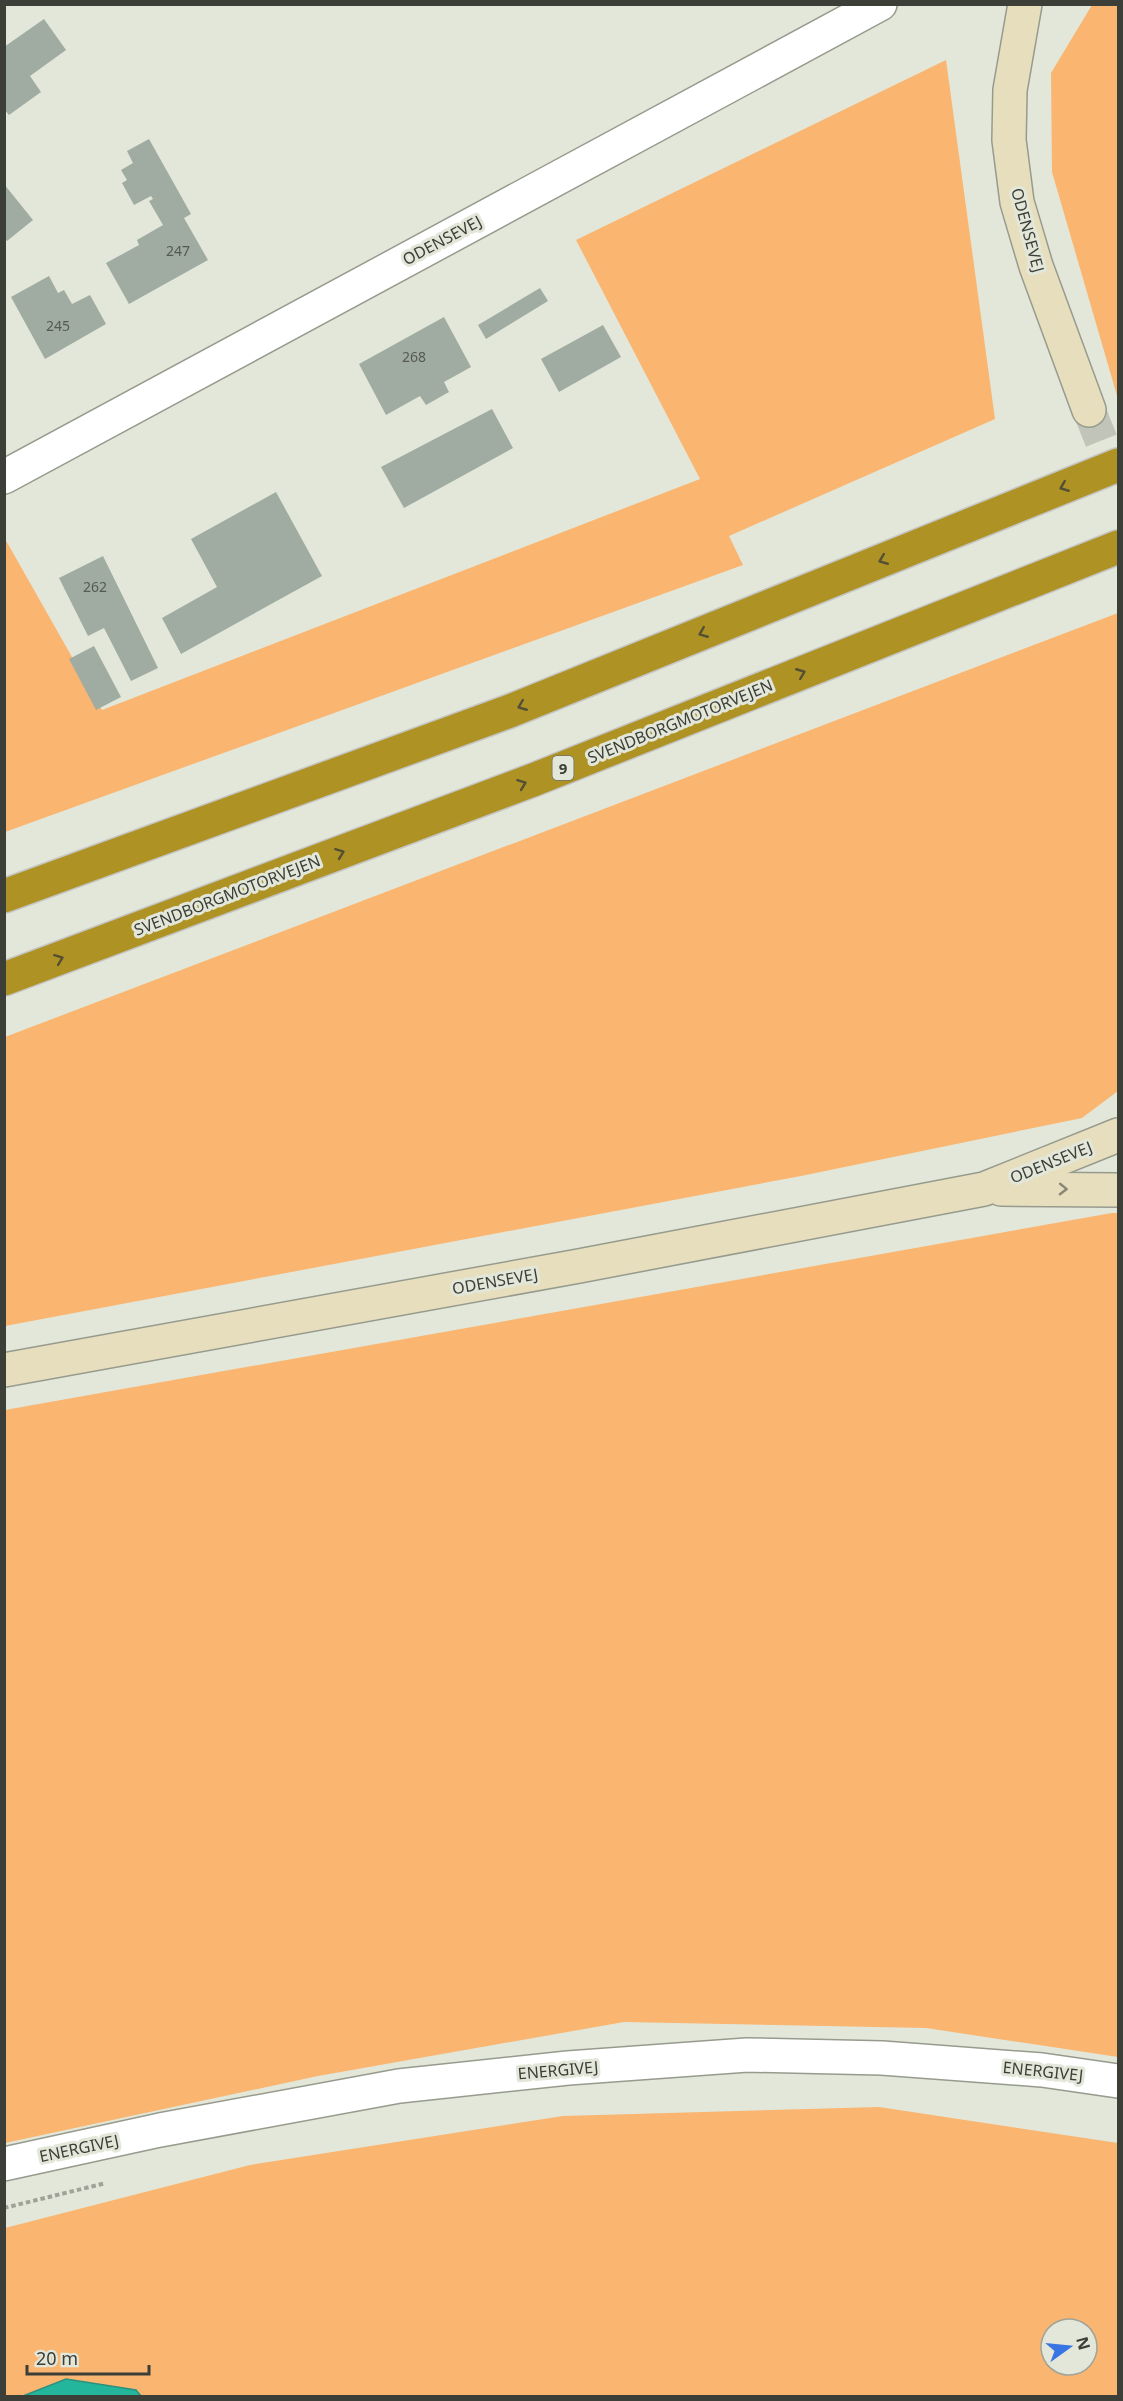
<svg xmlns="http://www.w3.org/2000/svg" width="1123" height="2401" font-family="'Noto Sans',sans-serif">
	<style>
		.green { fill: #fab570; fill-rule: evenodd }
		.water { fill: #24b69c; stroke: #2b927e; stroke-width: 1.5 }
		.building { fill: #a0aca2 }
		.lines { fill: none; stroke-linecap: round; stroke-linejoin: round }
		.secondary-tunnel { stroke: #c1c5b9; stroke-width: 33; stroke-dasharray: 33 16; stroke-linecap: butt }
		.street-casing { stroke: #979b8e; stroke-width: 36 }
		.secondary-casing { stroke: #979b8e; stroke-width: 36 }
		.highway-casing { stroke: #c4c5c3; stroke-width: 36 }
		.path { stroke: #9ea297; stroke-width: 4; stroke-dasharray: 4.5 3; stroke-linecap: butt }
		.street { stroke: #fff; stroke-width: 33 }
		.secondary { stroke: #e7debd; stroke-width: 33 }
		.highway { stroke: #af9224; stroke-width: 33 }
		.oneway { stroke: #534f34 }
		.oneway2 { stroke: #898674 }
		.labels { text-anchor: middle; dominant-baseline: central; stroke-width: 6; stroke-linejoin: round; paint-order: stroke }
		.number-label { font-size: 14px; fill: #555a52 }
		.shield { fill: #e2e7d9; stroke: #6e7168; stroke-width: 1.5 }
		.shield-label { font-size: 15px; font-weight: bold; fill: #3c3e38 }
		.street-label { font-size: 16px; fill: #3c3e38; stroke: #e2e7d9 }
	</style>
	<rect width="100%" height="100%" fill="#e2e7d9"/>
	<g class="green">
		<path d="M1092,5h26v394l-66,-227 -1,-99z"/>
		<path d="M946,60l49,359 -266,117 14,29 -738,267 -1,-295 98,173 598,-231 -124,-239z"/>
		<path d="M1118,613v478l-36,27 -281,58 -796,150v-289z"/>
		<path d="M1112,1213h6v844l-192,-29 -302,-6 -306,54 -313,67v-733z"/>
		<path d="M879,2107l239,36v253h-1113v-168l245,-63 313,-49zM1051,2329h36v36h-36z"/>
	</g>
	<path class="water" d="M66,2379l70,11 5,6h-118z"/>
	<g class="building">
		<path d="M44,19l22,31 -36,26 11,16 -32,23 -5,-6v-62z"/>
		<path d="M149,139l42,75 -7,4 24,42 -79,44 -23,-41 33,-18 -2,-5 26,-15 -14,-24 4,-2 -2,-3 -17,9 -12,-22 5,-3 -6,-10 12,-7 -6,-12z"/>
		<path d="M4,184l29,36 -26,21 -3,-4z"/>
		<path d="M49,276l9,17 6,-3 8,14 18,-9 16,29 -61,35 -34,-62z"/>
		<path d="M540,288l8,13 -62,38 -8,-14z"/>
		<path d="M444,317l27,50 -27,15 5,10 -23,13 -6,-9 -34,19 -27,-51z"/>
		<path d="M603,325l18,32 -62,35 -18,-33z"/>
		<path d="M492,409l21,39 -109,60 -23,-41z"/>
		<path d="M276,492l46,84 -141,78 -19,-36 55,-31 -26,-48z"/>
		<path d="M103,556l55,112 -27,13 -27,-53 -16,8 -29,-58z"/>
		<path d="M94,646l27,51 -25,13 -27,-51z"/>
	</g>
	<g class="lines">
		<path class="secondary-tunnel" d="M1089,410l29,72"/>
		<defs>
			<g id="street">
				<path d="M4,477l876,-473"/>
				<path d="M4,2164l156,-34 239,-44 169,-18 179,-13 135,3 160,12 76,11"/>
			</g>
			<g id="secondary">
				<path d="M1025,4l-15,86 -1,50 8,62 19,64 53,144"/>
				<path d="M1001,1189l117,1"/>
				<path d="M4,1370l575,-104 405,-77 134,-54"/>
			</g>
			<g id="highway">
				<path d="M4,896l506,-185 608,-246"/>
				<path d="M4,979l529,-199 585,-233"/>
			</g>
		</defs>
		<use href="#street" class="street-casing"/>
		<use href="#secondary" class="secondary-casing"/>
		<use href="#highway" class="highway-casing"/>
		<path class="path" d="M4,2208l102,-25"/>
		<use href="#street" class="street"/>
		<use href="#secondary" class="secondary"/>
		<use href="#highway" class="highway"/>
	</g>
	<defs><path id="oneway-chevron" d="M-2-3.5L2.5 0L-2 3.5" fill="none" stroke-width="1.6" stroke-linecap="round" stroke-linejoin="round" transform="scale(1.5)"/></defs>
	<g class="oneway">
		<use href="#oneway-chevron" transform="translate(1064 487) rotate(158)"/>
		<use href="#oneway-chevron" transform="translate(883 560) rotate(158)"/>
		<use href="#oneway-chevron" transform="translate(703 633) rotate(158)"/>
		<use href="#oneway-chevron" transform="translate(801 673) rotate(-22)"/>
		<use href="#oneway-chevron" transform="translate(522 706) rotate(158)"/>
		<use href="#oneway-chevron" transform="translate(522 784) rotate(-21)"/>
		<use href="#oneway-chevron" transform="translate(340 853) rotate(-21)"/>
		<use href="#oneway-chevron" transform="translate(59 959) rotate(-21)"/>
	</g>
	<use class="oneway2" href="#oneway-chevron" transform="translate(1063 1189) rotate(1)"/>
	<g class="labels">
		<g class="number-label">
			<text x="178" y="250">247</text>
			<text x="58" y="325">245</text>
			<text x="414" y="356">268</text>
			<text x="95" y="586">262</text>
		</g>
		<rect class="shield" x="552.5" y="756" width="21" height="24" rx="4.5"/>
		<g class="shield-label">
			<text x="563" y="768">9</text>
		</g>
		<g class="street-label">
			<text transform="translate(1028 230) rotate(75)">ODENSEVEJ</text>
			<text transform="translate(442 240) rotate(-28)">ODENSEVEJ</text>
			<text transform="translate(680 721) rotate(-22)">SVENDBORGMOTORVEJEN</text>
			<text transform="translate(227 895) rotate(-21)">SVENDBORGMOTORVEJEN</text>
			<text transform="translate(1051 1162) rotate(-22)">ODENSEVEJ</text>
			<text transform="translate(495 1281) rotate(-10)">ODENSEVEJ</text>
			<text transform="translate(558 2070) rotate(-5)">ENERGIVEJ</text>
			<text transform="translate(1043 2071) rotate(6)">ENERGIVEJ</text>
			<text transform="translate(79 2148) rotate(-12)">ENERGIVEJ</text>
		</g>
	</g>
	<rect width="1123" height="2401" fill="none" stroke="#3c3e38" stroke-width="12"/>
	<g transform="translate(1069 2347) rotate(75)"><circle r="28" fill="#e2e7d9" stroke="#a0a399" stroke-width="1.5"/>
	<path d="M0-4.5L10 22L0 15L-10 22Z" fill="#3775e3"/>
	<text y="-9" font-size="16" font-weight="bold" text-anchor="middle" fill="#3c3e38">N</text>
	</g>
	<path d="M27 2365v9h122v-9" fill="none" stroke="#3c3e38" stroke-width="3"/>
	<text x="36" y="2365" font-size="18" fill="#3c3e38" stroke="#e2e7d9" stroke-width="4.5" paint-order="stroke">20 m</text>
</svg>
